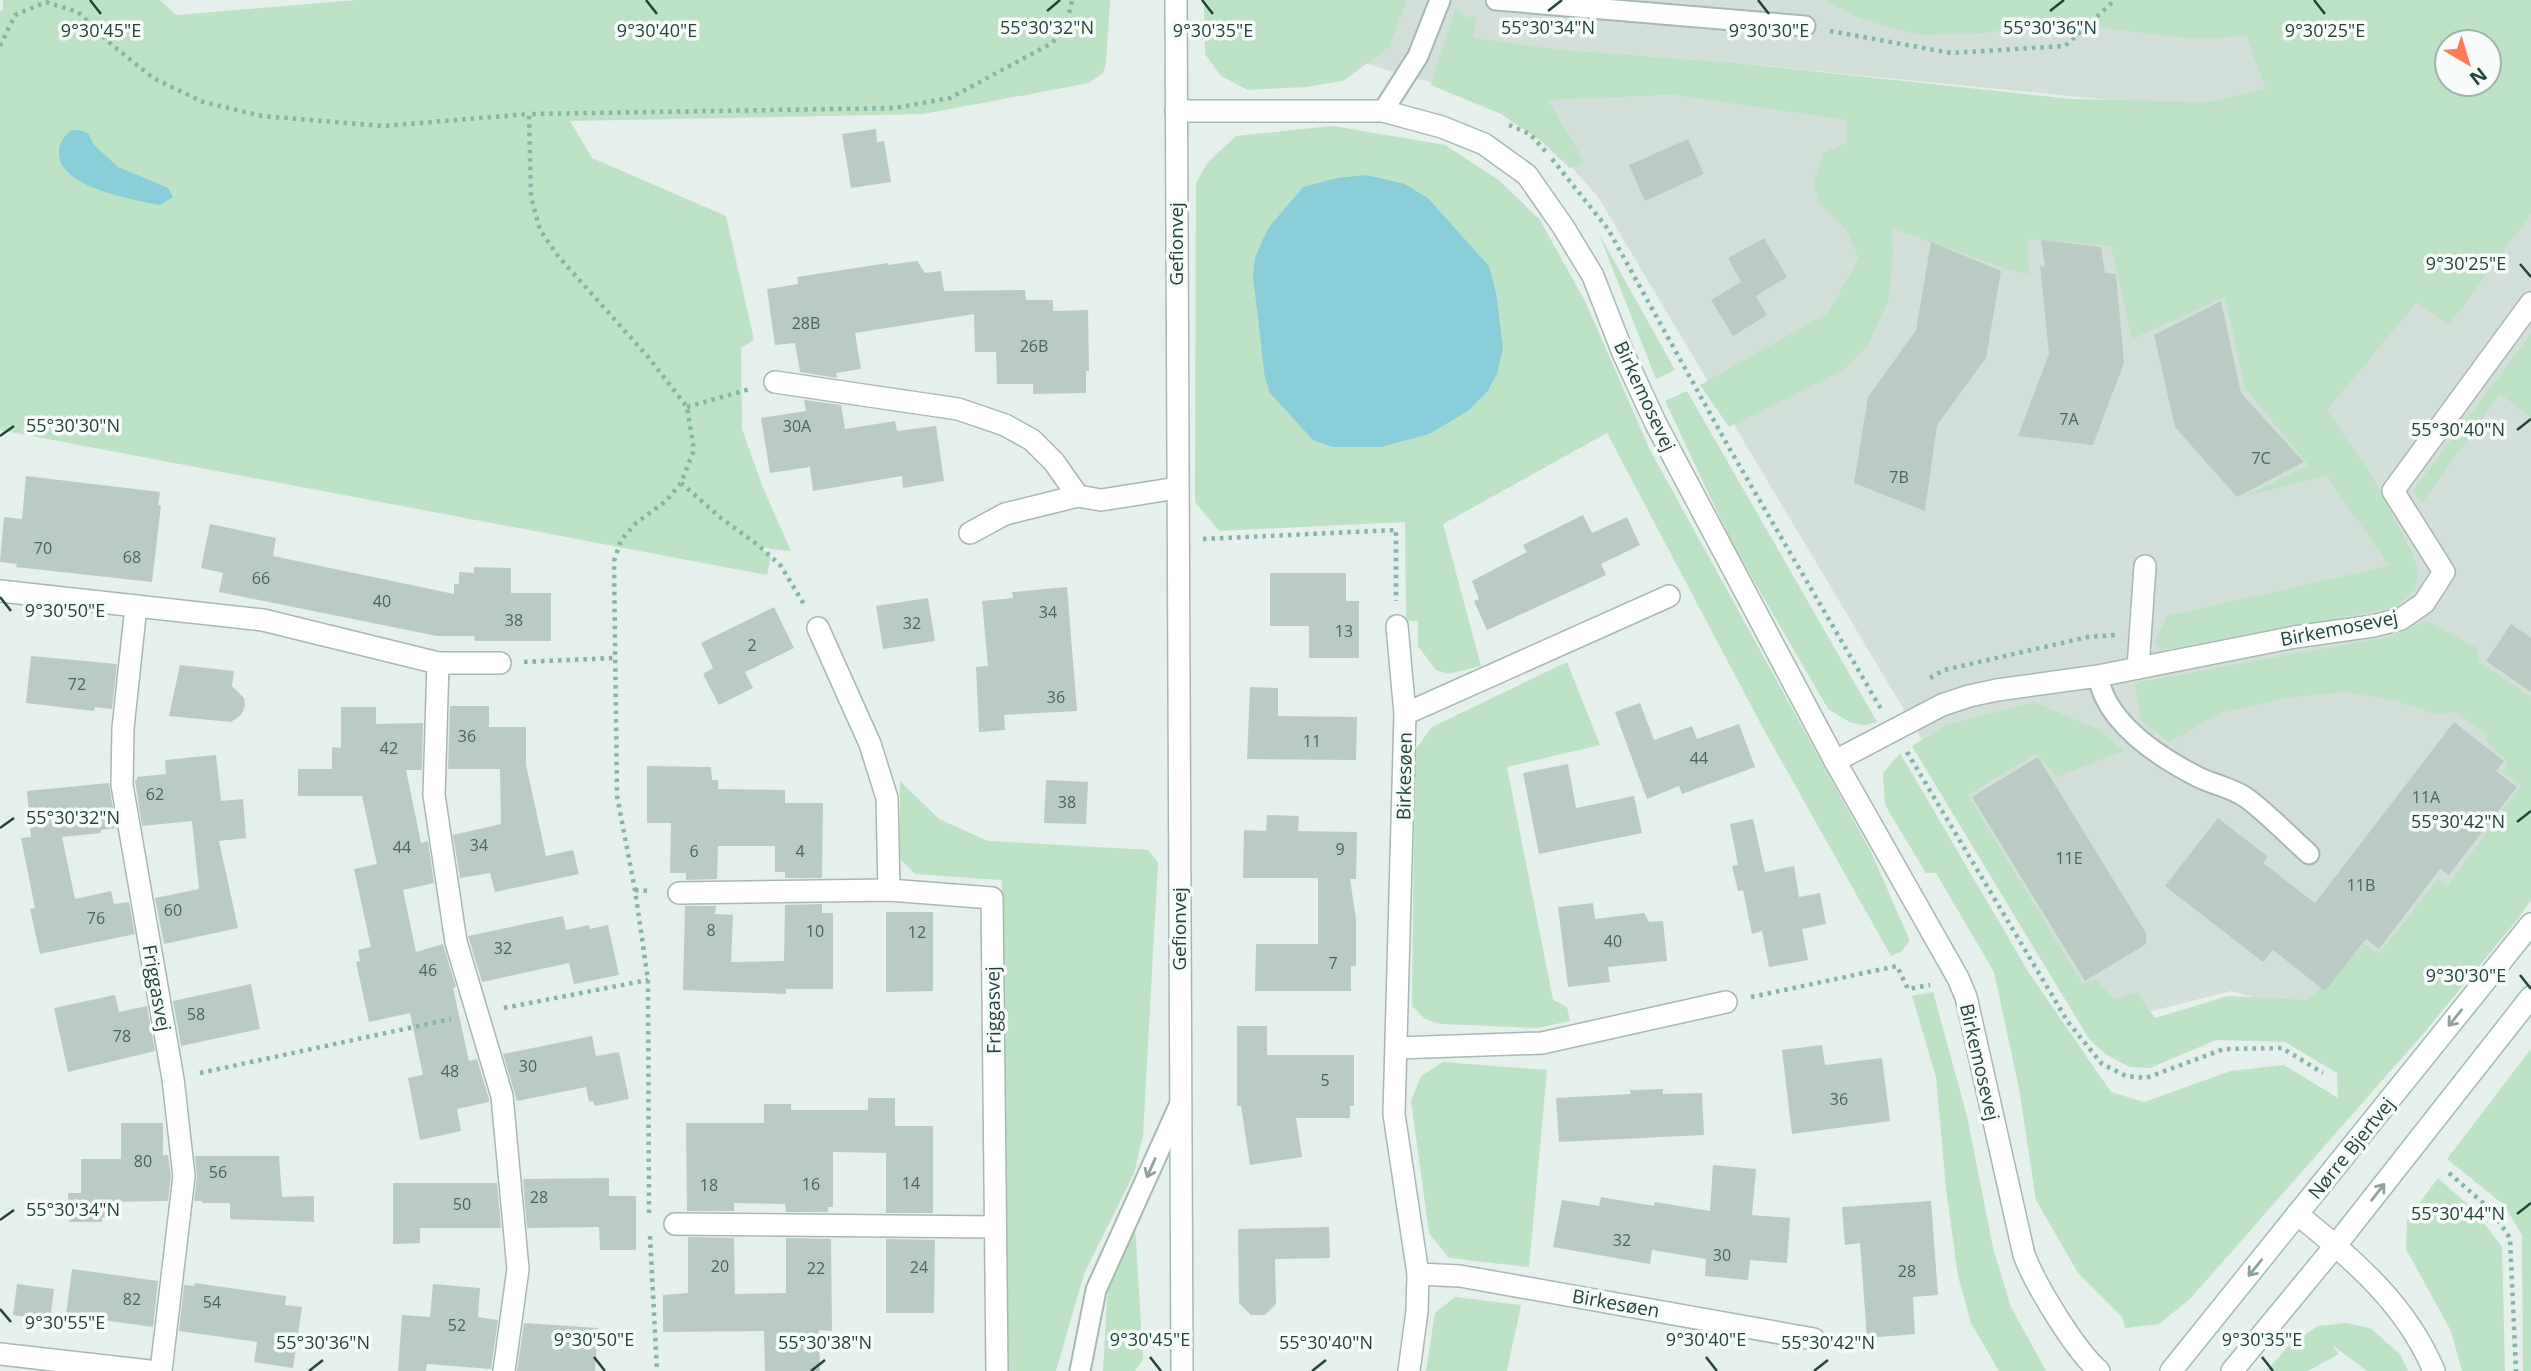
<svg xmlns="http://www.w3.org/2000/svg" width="2531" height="1371" font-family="'Open Sans',sans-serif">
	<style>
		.built { fill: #d3e0da }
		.green { fill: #bde2c6; fill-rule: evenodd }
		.water { fill: #89cdd9 }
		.building { fill: #bacbc4 }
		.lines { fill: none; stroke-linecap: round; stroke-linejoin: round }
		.service-casing { stroke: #a7b8b2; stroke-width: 23 }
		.minor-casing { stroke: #a7b8b2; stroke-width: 24 }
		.tertiary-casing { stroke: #a7b8b2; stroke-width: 24 }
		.secondary-casing { stroke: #a2bcb3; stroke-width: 24 }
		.path { stroke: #83b6a5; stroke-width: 4.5; stroke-dasharray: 3.5 5; stroke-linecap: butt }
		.service { stroke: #fff; stroke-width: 19 }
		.minor { stroke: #fff; stroke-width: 21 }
		.tertiary { stroke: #fff; stroke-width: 21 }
		.secondary { stroke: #fff; stroke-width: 21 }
		.oneway { stroke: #90a29c }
		.ticks { fill: none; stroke: #22443a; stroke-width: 2.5 }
		.labels { text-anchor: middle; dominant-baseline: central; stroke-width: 7; stroke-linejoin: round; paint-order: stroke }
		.number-label { font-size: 16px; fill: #48665c }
		.street-label { font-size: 19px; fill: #22443a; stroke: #f7fbf9 }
		.ticks-label { font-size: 18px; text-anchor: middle; fill: #22443a; stroke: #f7fbf9; stroke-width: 7; stroke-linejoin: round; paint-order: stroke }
	</style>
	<rect width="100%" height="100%" fill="#e5efeb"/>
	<path class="built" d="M1372,0h889l22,117 -547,-54 -181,-14 -8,51 126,-5 858,118v625l-154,192 -146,-39 -99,25 -59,-23 -475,-796 -45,-51 -49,-33 -67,-29 -70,-20z"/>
	<g class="green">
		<path d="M3,0h157l16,15 182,-15h752l-4,63 -3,10 -14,10 -166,31 -353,7 22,37 134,58 28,124 -13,8 1,81 21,59 28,63 -19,-2 -12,-3 11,11 -4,18 -767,-145v-419l3,-1z"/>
		<path d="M1204,0h203l-18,47 -46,34 -37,6 -58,3 -27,-14 -16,-22z"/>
		<path d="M1824,0h707v214l-82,111 -32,-23 -90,108 49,73 37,72 5,16 -3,20 -21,17 -233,42 -6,-8 12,-26 222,-50 -62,-90 -81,20 62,-31 -63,-77 -20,-91 -93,42 -21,-93 -83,-7 1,35 -16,-3 -122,-43 2,21 -4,50 -22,48 -22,22 -116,58 -29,-42 128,-72 31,-55 -13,-29 -28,-28 -5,-18 10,-30 24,-10v-23l-174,-25 -125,5 36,61 -14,7 -30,-28 -39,-26 -70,-29 25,-78 10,10h11l-4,21 81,11 182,14 335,36 137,3 58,-13 -20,-53 -48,3 -149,-17 -63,11 -66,2 -59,-16zM2447,42h42v42h-42z"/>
		<path d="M1333,126l112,19 55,36 40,39 45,81 65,149 221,402 39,89 -9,11 -10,4 -127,-226 -157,-297 -164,91 38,142 -33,8 -12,-4 -18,-24v-25h-12l-1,-99 -186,9 -24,-29 1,-319 12,-21 28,-26zM1367,175l38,9 23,14 61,68 7,26 -233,-53 6,-12 34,-40z"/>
		<path d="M1599,234l76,136 -19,9z"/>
		<path d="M2531,334v83l-31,-23 -78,109 -9,-12z"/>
		<path d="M1687,391l190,331 -12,3 -14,-2 -23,-14 -96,-166 -67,-142z"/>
		<path d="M2426,621l51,27 1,13 53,36v203l-14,20 -94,114 -233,265 -31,25 -34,4 -2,-10 -45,-45 -42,-73 -17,-112 -25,-116 -58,-99h-10l-41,-68 -2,-32 17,-20 129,220 82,119 33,10 87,-31 53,-6 54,33 -1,-25 -52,-31 -69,-2 -66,28 -20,-1 -25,-13 -16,-15 -177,-293 32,-20 89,-24 65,27 26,22 -68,26 -19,-24 -69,42 115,190 13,-6 18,21 22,-8 19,26 73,-22 80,4 57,-56 14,10 59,-75 8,9 75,-103 -18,-12 5,-11 -22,-21 2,-5 -32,-24 -19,3 -44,-15 -48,-8 -61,6 -64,15 -51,29 -28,-22 -6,-37 257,-47z"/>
		<path d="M1567,662l33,83 -93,22 46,233 14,7 3,14 -33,7 -96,-4 -16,-5 -13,-13 3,-256 17,-23z"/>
		<path d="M900,781l39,38 49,22 160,9 10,12 -15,274 -9,37 -50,101 -28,97h-52l-2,-491 -87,-6 -15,-15z"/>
		<path d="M1933,992l34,124 26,132 18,59 35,64h-47l-28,-48 -13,-47 -12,-88 -10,-111 -24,-81z"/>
		<path d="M2531,1049v322h-8l-1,-136 -18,-30 -57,-46z"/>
		<path d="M1443,1062l104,8 -18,197 -80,-9 -20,-25 -18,-132 10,-25z"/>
		<path d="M2438,1178l36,32 28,37 3,124h-43l-11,-40 -45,-82 1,-29z"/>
		<path d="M1135,1224l8,136 -8,11h-32l5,-86z"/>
		<path d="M1455,1297l66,8 -14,66h-81l9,-58z"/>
		<path d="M2346,1323l24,5 30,26 8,17h-41l-36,-27 8,10 -31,17h-41l21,-25 30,-20z"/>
	</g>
	<g class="water">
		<path d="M72,130h7l9,3 6,12 24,22 50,21 5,9 -13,8c-27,-5 -102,-18 -101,-52 0,-11 5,-17 13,-23z"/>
		<path d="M1367,175l38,9 23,14 61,68 7,26 7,56 -6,26 -10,18 -19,19 -39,23 -48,13h-48l-20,-7 -43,-47 -5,-15 -12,-102 2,-18 8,-19 6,-12 34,-40 34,-9z"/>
	</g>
	<g class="building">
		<path d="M876,129l1,13 7,-1 7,41 -40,6 -9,-54z"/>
		<path d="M1688,139l16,35 -59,27 -16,-36z"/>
		<path d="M1764,238l23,39 -31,19 11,19 -34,21 -22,-36 30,-18 -13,-24z"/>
		<path d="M2041,240l60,7 4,26 11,1 8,89 -31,82 -75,-9 31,-82 -9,-88 5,1z"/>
		<path d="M1931,242l70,29 -15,87 -49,67 -12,86 -71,-28 14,-86 48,-67z"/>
		<path d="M917,261l8,12 16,-2 3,20 81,-1 1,10h27v11l35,-1 1,61h-3v22l-53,1v-10h-36l-1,-32h-21l-1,-38 -119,19 6,36 -25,4 1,5 -37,-6 -5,-29 -20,2 -8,-56 31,-5 -1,-7 91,-14v2z"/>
		<path d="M2221,301l20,92 63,69 -67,35 -62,-70 -21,-92z"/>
		<path d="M804,400l37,5 4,24 50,-8 2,10 39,-5 8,55 -41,7 -1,-12 -89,15 -3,-24 -40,6 -9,-55 45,-7z"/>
		<path d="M26,476l134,16 -2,13h3l-9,77 -136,-15 1,-3 -17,-2 4,-45 18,2z"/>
		<path d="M1583,515l9,18 35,-16 13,28 -39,19 5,11 -119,55 -13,-29 5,-2 -7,-18 55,-29 -4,-7z"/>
		<path d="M210,524l66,14 -3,18 181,38v-10h5v-12l15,1v-6l37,1v25h40v48h-76l-1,-5h-37l-218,-44 4,-19 -22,-5z"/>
		<path d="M1270,573h76v28h13v57h-50v-32h-39z"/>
		<path d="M1067,587l10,124 -73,4 1,15 -26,2 -3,-65 12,-1 -6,-65 31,-3 -1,-6z"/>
		<path d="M928,598l7,43 -52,8 -7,-43z"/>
		<path d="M774,607l20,41 -49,24 8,16 -34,17 -16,-31 10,-6 -12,-25z"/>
		<path d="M2511,624l20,14v54l-45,-31z"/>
		<path d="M31,656l86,8 -5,45 -17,-2 -1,4 -68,-8z"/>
		<path d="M180,665l54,6 -2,15 12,12 1,8 -4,9 -10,7 -62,-6z"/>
		<path d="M1250,687l28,1v28l79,1 -1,43 -109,-1z"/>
		<path d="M1640,703l14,37 38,-14 5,13 42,-15 16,43 -73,27 -3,-8 -32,13 -32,-87z"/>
		<path d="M450,706h39v21h37v38l20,91 27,-6 6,24 -84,18 -5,-19 -30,5 -7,-43 48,-11 -1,-55h-52z"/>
		<path d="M341,707h35v17l47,-1 -1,47h-16l15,73 7,-2 6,42 -31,7 13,62 27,-8 13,43 -3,1 16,73 8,-2 12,40v3l-32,7 4,22 -41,9 -12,-62 15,-3 -13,-62 -41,9 -13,-60 4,-1 -2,-11 13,-3 -17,-78 23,-5 -15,-68h-64v-27h34v-22l9,1z"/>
		<path d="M2454,722l50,39 -8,10 21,16 -68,88 -9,-6 -61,80 -13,-10 -41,52 -52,-41 -10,12 -98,-76 53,-68 50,39 -5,6 52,40z"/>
		<path d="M216,755l5,46 22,-2 3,39 -27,3 19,87 -74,16 -9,-46 44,-9 -7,-68 -50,5 -7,-46h2v-3l29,-3 -1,-14z"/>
		<path d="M2038,757l108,176v11l-61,37 -113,-184z"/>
		<path d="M1568,764l8,44 58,-12 8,37 -103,21 -16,-81z"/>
		<path d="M647,766l64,1 1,13h6v9l67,1v13h38l-1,75h-37v-6h-10v-26h-57l-1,33 -31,1v-7h-16l1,-50h-24z"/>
		<path d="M1046,780l42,2 -2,42 -42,-1z"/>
		<path d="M109,783l7,45 -15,2v3l-39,4 13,62 36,-8 3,13 15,-2 6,32 -95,20 -10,-45 5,-1 -14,-70 10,-1 -4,-46z"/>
		<path d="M1267,815l32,1 -1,15 59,1 -1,47h-6l6,40v47h-5v25h-96l1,-47h62v-66h-75l1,-48 22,1z"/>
		<path d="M1753,819l12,53 29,-6 5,31 21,-4 6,31 -24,5 6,31 -39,7 -7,-36 -10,3 -9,-44 -5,1 -6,-25 6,-1 -8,-41z"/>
		<path d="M1593,903l2,16 49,-6 5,9 14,-1 4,40 -59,6 2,15 -42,5 -10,-80z"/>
		<path d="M822,904v9h11v76h-47v5l-103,-4 2,-84h31l-1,8 18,1 -2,47 53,-1 1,-56z"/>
		<path d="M886,912h47v79l-47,1z"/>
		<path d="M563,916l3,14 23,-5 1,4 18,-4 11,50 -45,9 -5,-21 -87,19 -14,-46z"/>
		<path d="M251,984l9,45 -79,17 -8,-45z"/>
		<path d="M115,995l4,17 28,-6 8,45 -87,21 -14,-64z"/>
		<path d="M1237,1026h30v29h87v51h-4v12h-54l6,39 -52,8 -9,-59h-4z"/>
		<path d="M592,1036l4,20 23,-4 10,47 -34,7 -2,-5 -4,1 -3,-15 -69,14 -14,-47z"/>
		<path d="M1822,1045l3,20 57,-7 8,63 -98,13 -10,-84z"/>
		<path d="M1663,1089v5l39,-1 2,42 -145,7 -3,-44 75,-4 -1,-4z"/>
		<path d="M868,1098h27v28h38v87h-47v-60l-53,-1v55h-5v5h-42l-1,-8 -51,-1v8h-47l-1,-88h78v-19h27v6h77z"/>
		<path d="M121,1123h42v32h5l3,21 -3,25 -61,1 -1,15 -4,1v4h-33l-1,-29h13v-34h40z"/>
		<path d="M195,1156h84l3,41 32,-1v26l-84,-3v-16h-28v-2h-8l3,-24z"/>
		<path d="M1713,1165l43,4 -4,46 38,3 -3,45 -37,-3 -2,20 -43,-4 1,-17 -54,-9 -2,14 -97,-17 9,-47 37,6 2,-9 53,9 1,-4 55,9z"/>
		<path d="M609,1178v18h27v54h-36l-1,-23 -72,1 -4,-49z"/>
		<path d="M393,1183h104l4,45h-81v15l-27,1z"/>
		<path d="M1931,1201l7,94 -25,2 2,37 -48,4 -7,-95 -15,2 -3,-38z"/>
		<path d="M1329,1227l1,31 -55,1 1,45 -11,11h-14l-12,-12 -1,-74z"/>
		<path d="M688,1237l46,1 1,56 51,-1v-55l45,1 1,92 -13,-1 1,41h-55l-1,-40 -101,1v-37l25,-2z"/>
		<path d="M886,1239l49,1 -1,73h-48z"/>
		<path d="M72,1269l86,12 -5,46 -87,-12z"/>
		<path d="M195,1283l91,13 -1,9 17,2 -9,61 -39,-6 3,-20 -78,-11 5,-46 10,1z"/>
		<path d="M17,1284l37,5 -4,31 -37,-5z"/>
		<path d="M433,1284l47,4 -2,29 20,3 -7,49 -64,-5 -1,7h-28l4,-56 28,2z"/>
		<path d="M524,1323l74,5 -3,43h-78z"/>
	</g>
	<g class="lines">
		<defs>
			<g id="service">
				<path d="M1496,0l309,26"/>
				<path d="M1383,111l35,-55 22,-56"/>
				<path d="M2098,676c8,47 61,81 100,101 16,8 36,11 50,22 21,16 41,37 61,55"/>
				<path d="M1080,1371l16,-81 83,-184"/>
			</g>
			<g id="minor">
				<path d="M775,382l183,27 47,16 27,15 22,22 24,34 23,4 76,-12"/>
				<path d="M970,533l35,-19 73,-18"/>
				<path d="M0,591l136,15"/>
				<path d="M1397,626l8,88 -11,400 24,160 -1,37 -8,60"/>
				<path d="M818,628l52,116 17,54 2,92"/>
				<path d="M438,663h62"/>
				<path d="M2138,668l7,-102"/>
				<path d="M1405,714l264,-118"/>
				<path d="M1835,761l107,-56 27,-9 28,-6 101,-14 197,-39 78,-11 28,-7 23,-16 20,-31 -51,-81 138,-188"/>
				<path d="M679,893l210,-3 103,8 5,473"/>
				<path d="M1397,1048l145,-5 184,-41"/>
				<path d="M675,1224l320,3"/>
				<path d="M1418,1274l42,2 354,63"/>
				<path d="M0,1354l149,17"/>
				<path d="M161,1371l23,-195 -11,-97 -51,-294 1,-57 13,-122 127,14 175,43 -4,132 22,147 46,154 16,173 -14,102"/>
			</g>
			<g id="tertiary">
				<path d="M1176,0l6,1371"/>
				<path d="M1176,111h207l59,16 42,17 43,31 37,53 29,48 30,77 33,71 179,337 123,217 8,19 58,258c12,31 51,95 75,116"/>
				<path d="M2297,1214c55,44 110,91 137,157"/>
			</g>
			<g id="secondary">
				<path d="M2171,1371l360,-447"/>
				<path d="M2232,1371l104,-126 195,-248"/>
			</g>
		</defs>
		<use href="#service" class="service-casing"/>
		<use href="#minor" class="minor-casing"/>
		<use href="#tertiary" class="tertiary-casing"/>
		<use href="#secondary" class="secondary-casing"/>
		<g class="path">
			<path d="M1830,31l121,22 114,-7 50,-46"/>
			<path d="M0,46l15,-31 31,-13 32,10 33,32 42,34 50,24 59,14 121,10 146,-12"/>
			<path d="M1509,125l21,9 16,18"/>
			<path d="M1552,159l56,70 120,217 153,263"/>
			<path d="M687,407l63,-18"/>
			<path d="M681,483l40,35 37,27 23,21 24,40"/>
			<path d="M1203,539l193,-9v71"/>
			<path d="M524,662l90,-4"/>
			<path d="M1930,678l14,-8 144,-33 27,-2"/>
			<path d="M1907,752l161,270 34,42 24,12 20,2 78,-29 58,-1 41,25"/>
			<path d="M635,890l17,1"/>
			<path d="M1751,997l146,-31 11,23 22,-4"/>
			<path d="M504,1008l144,-28"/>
			<path d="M200,1073l251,-54"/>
			<path d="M2449,1173l42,37 19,28 6,133"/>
			<path d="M649,1213l-1,-233 -13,-90 -18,-94 -3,-235 7,-21 15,-17 30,-22 15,-18 13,-33 -7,-43 -38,-49 -91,-102 -18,-26 -9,-33 -2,-83 366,-6 55,-10 102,-55c12,-13 17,-26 20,-43"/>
			<path d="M650,1236l7,135"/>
		</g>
		<use href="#service" class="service"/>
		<use href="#minor" class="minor"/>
		<use href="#tertiary" class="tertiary"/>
		<use href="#secondary" class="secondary"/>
	</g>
	<defs><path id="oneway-shaft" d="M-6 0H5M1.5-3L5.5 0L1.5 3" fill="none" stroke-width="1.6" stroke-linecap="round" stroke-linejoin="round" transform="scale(1.75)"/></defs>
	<g class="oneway">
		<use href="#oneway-shaft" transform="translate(2455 1018) rotate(129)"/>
		<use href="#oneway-shaft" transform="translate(1151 1168) rotate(114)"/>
		<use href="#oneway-shaft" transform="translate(2378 1192) rotate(-52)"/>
		<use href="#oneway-shaft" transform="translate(2255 1268) rotate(129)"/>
	</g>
	<path class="ticks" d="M90,0l11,14M646,0l11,14M1202,0l11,14M1758,0l11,14M2314,0l11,14M1047,11l13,-11M1548,11l14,-11M2050,11l14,-11M2520,264l11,13M2517,430l14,-11M0,436l14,-10M0,597l11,14M2517,822l14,-11M0,828l14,-10M2520,975l11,14M2517,1214l14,-11M0,1220l14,-10M0,1309l11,13M594,1357l11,14M1150,1357l11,14M1706,1357l11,14M2262,1357l11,14M309,1371l14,-11M811,1371l14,-11M1312,1371l14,-11M1814,1371l14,-11"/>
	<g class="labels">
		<g class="number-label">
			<text x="806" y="323">28B</text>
			<text x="1034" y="346">26B</text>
			<text x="2069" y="419">7A</text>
			<text x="797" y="426">30A</text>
			<text x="2261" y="458">7C</text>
			<text x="1899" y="477">7B</text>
			<text x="43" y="548">70</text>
			<text x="132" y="557">68</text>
			<text x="261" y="578">66</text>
			<text x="382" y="601">40</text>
			<text x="1048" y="612">34</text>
			<text x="514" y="620">38</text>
			<text x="912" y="623">32</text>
			<text x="1344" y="631">13</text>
			<text x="752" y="645">2</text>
			<text x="77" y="684">72</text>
			<text x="1056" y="697">36</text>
			<text x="467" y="736">36</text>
			<text x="1312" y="741">11</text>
			<text x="389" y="748">42</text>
			<text x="1699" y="758">44</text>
			<text x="155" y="794">62</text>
			<text x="2426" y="797">11A</text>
			<text x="1067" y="802">38</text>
			<text x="479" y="845">34</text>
			<text x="402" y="847">44</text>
			<text x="1340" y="849">9</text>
			<text x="694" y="851">6</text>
			<text x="800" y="851">4</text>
			<text x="2069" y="858">11E</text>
			<text x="2361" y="885">11B</text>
			<text x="173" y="910">60</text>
			<text x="96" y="918">76</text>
			<text x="711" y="930">8</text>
			<text x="815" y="931">10</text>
			<text x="917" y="932">12</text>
			<text x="1613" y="941">40</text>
			<text x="503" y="948">32</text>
			<text x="1333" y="963">7</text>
			<text x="428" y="970">46</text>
			<text x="196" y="1014">58</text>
			<text x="122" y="1036">78</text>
			<text x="528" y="1066">30</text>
			<text x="450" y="1071">48</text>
			<text x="1325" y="1080">5</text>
			<text x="1839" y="1099">36</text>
			<text x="143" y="1161">80</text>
			<text x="218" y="1172">56</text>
			<text x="911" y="1183">14</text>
			<text x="811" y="1184">16</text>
			<text x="709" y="1185">18</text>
			<text x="539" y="1197">28</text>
			<text x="462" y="1204">50</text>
			<text x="1622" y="1240">32</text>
			<text x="1722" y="1255">30</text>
			<text x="720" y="1266">20</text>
			<text x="919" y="1267">24</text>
			<text x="816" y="1268">22</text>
			<text x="1907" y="1271">28</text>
			<text x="132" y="1299">82</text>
			<text x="212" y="1302">54</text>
			<text x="457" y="1325">52</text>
		</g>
		<g class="street-label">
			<text transform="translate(1176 244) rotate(-90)">Gefionvej</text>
			<text transform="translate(1645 396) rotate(65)">Birkemosevej</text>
			<text transform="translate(2339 628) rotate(-11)">Birkemosevej</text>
			<text transform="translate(1404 776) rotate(-89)">Birkesøen</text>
			<text transform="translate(1179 929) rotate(-90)">Gefionvej</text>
			<text transform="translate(157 988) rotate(80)">Friggasvej</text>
			<text transform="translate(993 1010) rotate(-91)">Friggasvej</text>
			<text transform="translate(1980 1062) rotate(77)">Birkemosevej</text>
			<text transform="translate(2351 1148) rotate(-51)">Nørre Bjertvej</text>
			<text transform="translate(1616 1303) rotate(10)">Birkesøen</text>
		</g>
	</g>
	<g class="ticks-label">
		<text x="1047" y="34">55°30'32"N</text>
		<text x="1548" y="34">55°30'34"N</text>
		<text x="2050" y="34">55°30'36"N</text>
		<text x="101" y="37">9°30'45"E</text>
		<text x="657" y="37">9°30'40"E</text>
		<text x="1213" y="37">9°30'35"E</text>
		<text x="1769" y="37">9°30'30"E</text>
		<text x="2325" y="37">9°30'25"E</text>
		<text x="2466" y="270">9°30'25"E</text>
		<text x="73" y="432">55°30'30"N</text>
		<text x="2458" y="436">55°30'40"N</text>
		<text x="65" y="617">9°30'50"E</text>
		<text x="73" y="824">55°30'32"N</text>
		<text x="2458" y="828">55°30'42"N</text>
		<text x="2466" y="982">9°30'30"E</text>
		<text x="73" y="1216">55°30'34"N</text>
		<text x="2458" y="1220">55°30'44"N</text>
		<text x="65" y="1329">9°30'55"E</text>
		<text x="594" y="1346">9°30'50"E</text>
		<text x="1150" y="1346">9°30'45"E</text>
		<text x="1706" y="1346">9°30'40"E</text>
		<text x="2262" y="1346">9°30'35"E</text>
		<text x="323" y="1349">55°30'36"N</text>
		<text x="825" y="1349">55°30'38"N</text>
		<text x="1326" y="1349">55°30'40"N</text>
		<text x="1828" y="1349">55°30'42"N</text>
	</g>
	<g transform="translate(2468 63) rotate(142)"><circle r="33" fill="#f7fbf9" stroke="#a2b2ad" stroke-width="2"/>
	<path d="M0-5L12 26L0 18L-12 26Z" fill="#fe7c55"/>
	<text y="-10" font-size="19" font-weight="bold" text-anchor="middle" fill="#22443a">N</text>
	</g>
</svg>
